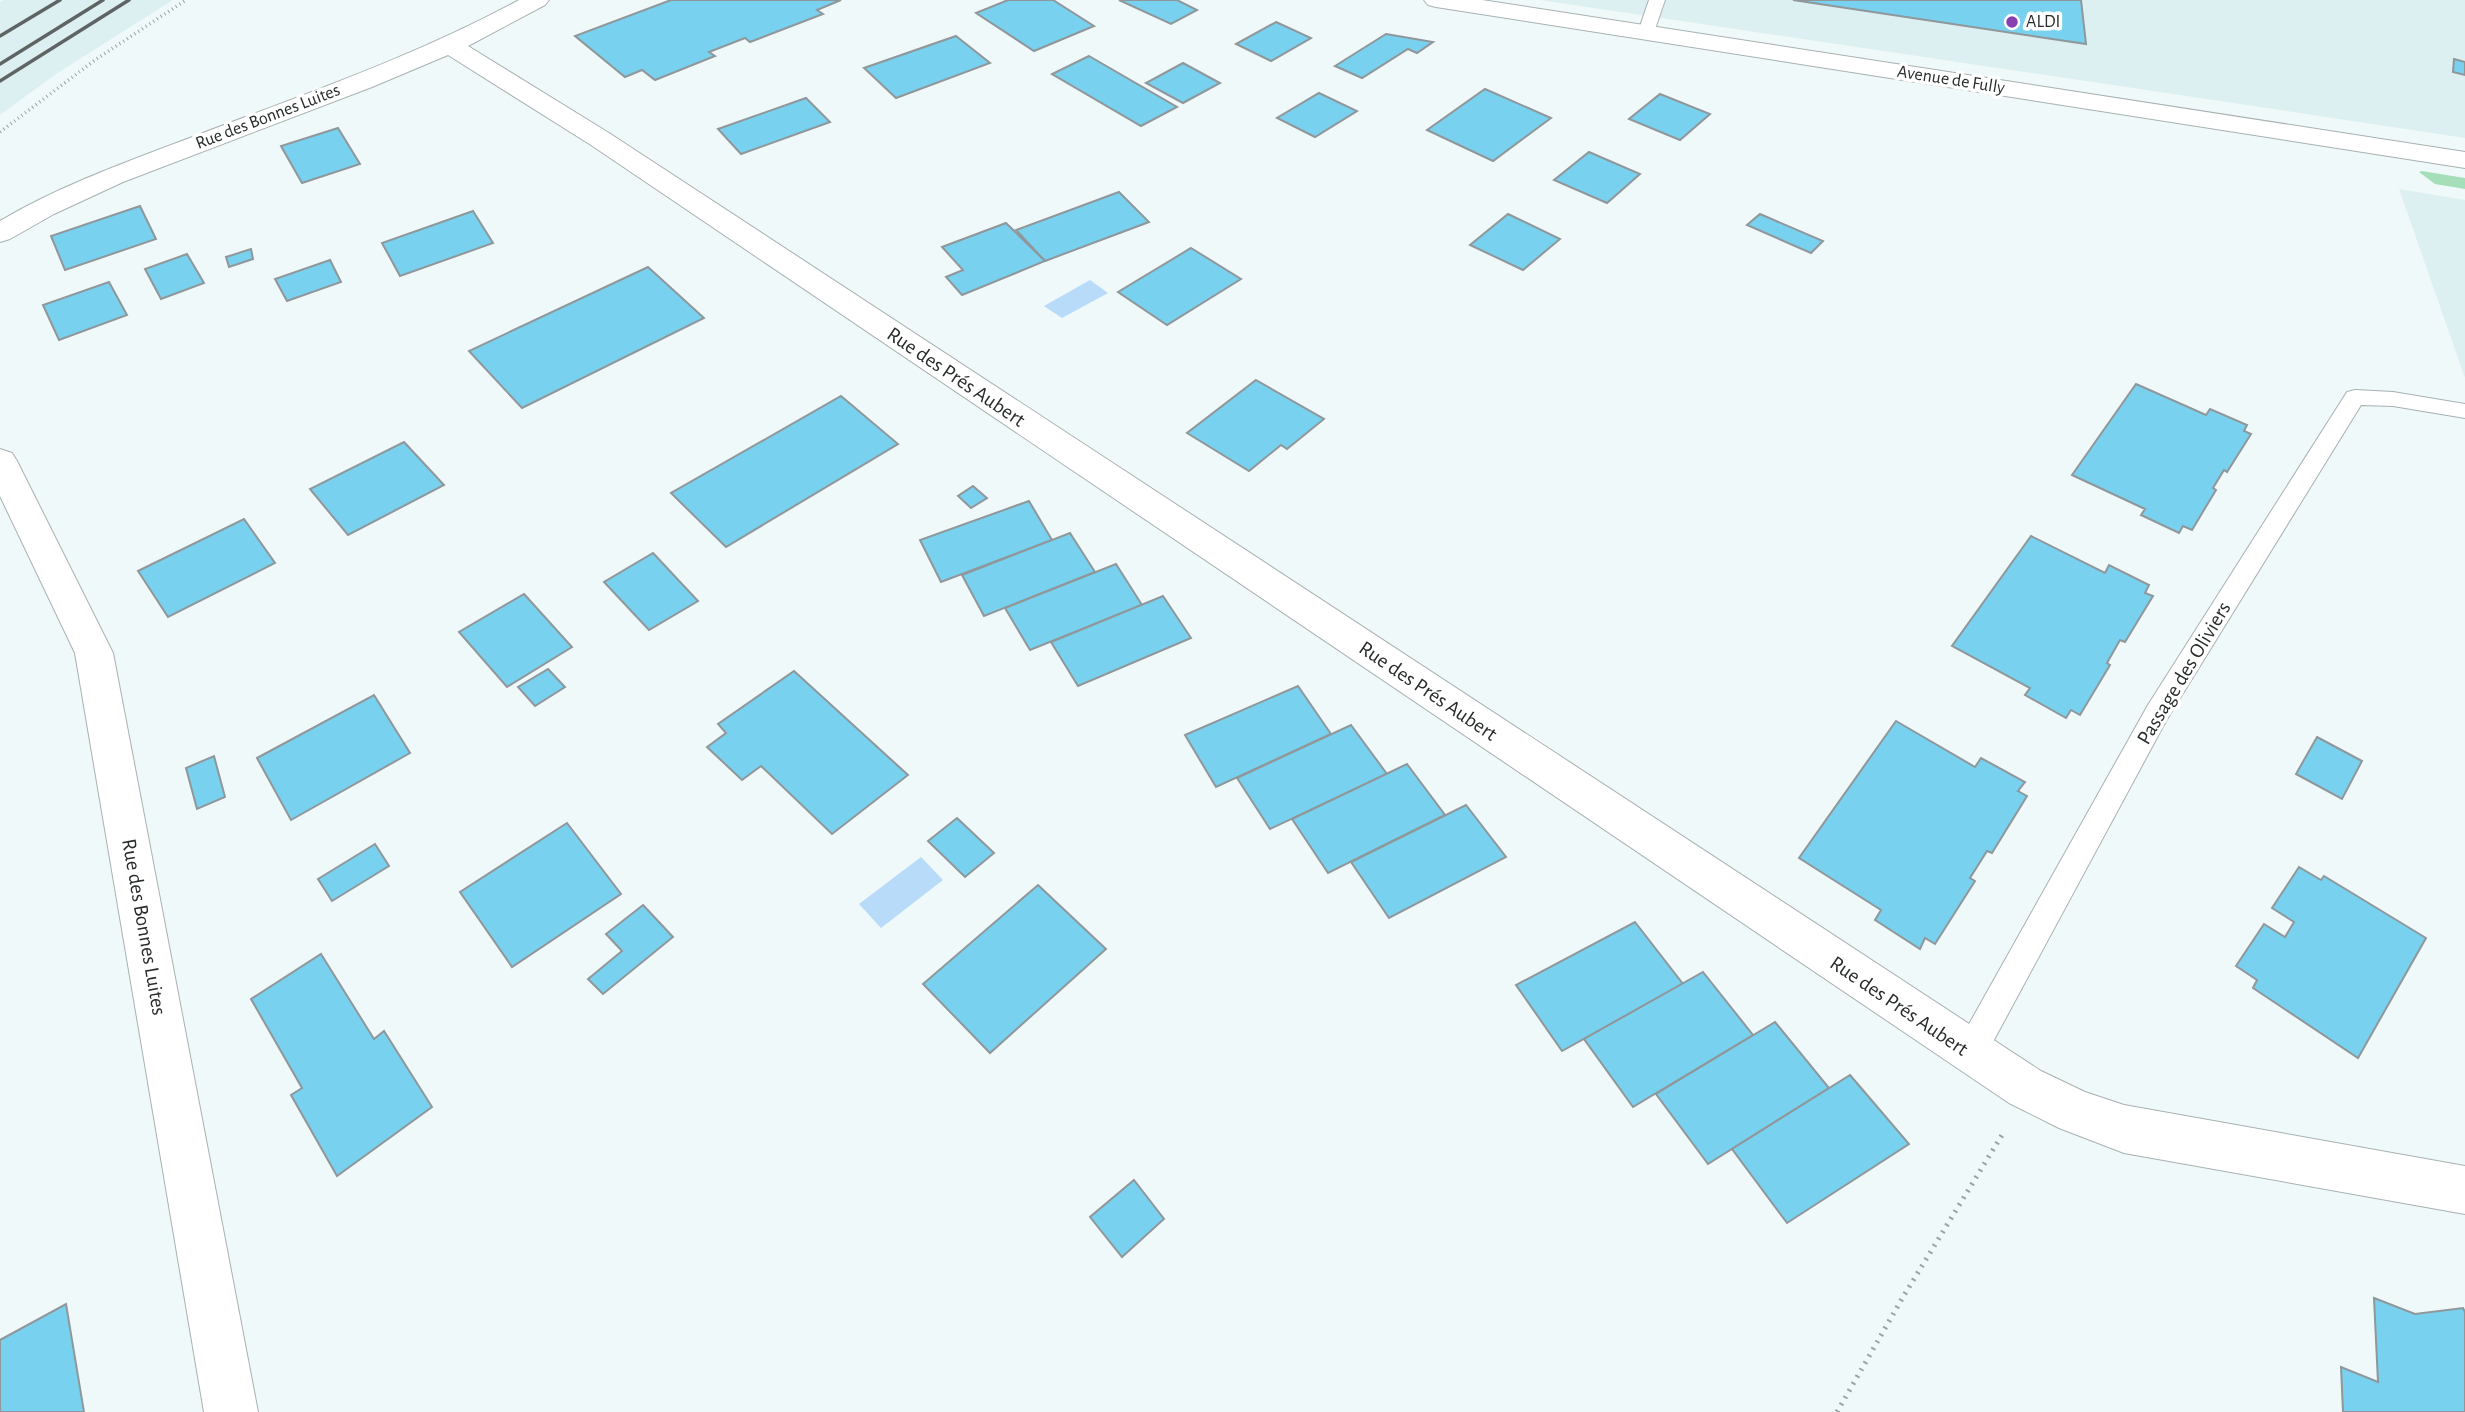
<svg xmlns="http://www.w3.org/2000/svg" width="2465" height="1412" font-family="'Alegreya Sans',sans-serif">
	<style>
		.built { fill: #ddf0f1 }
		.green { fill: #a5dfb9 }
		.water { fill: #b7dbf9 }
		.building { fill: #78d1ee; stroke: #90979a; stroke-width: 2 }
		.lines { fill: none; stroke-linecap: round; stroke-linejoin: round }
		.lane-casing { stroke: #a8b1b1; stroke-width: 2 }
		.street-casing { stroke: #a8b1b1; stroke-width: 2 }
		.secondary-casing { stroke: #a8b1b1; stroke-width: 2 }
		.path-far1 { stroke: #9ca3a4; stroke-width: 3.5; stroke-dasharray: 1 3.5; stroke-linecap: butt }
		.path { stroke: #9ca3a4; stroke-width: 5; stroke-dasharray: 2 6; stroke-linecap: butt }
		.lane { fill: #fff; fill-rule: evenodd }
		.street { fill: #fff; fill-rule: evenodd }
		.secondary { fill: #fff; fill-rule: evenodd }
		.rail { stroke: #5e6363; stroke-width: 3.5 }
		.poi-dot { fill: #873fb1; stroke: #fff; stroke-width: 2.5 }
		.labels { text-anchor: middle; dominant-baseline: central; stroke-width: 7; stroke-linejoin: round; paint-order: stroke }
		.far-poi-label { font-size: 18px; fill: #282b2b; stroke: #fff; text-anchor: start }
		.far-street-label { font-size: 18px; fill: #282b2b; stroke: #fff }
		.street-label { font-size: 21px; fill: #282b2b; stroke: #fff }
	</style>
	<rect width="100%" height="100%" fill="#f0f9fa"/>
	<g class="built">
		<path d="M4,0h169l-117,74 -56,41v-113z"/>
		<path d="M1540,0h925v138l-205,-31z"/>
		<path d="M2399,189l66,11v178z"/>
	</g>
	<path class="green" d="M2422,171l43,7v11l-30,-5 -16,-12z"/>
	<g class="water">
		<path d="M1090,280l18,13 -46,25 -18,-12z"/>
		<path d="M921,857l22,23 -62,48 -22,-24z"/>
	</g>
	<g class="building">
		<path d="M671,0h170l-24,10 6,4 -73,28 -5,-4 -36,14 6,4 -60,24 -13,-10 -17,7 -50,-41z"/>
		<path d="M1008,0h45l41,26 -60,25 -58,-38z"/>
		<path d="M1119,0h58l20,10 -26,14z"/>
		<path d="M1793,0h288l5,44z"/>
		<path d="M1276,22l35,16 -40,23 -35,-17z"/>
		<path d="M1386,34l47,8 -16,11 -9,-4 -46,29 -27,-12z"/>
		<path d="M956,36l34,27 -94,35 -32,-30z"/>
		<path d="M1089,56l88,51 -36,19 -89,-52z"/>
		<path d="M2454,59l11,3v13l-12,-3z"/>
		<path d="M1183,63l37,20 -37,20 -37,-20z"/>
		<path d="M1485,89l66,29 -58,43 -66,-31z"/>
		<path d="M1319,93l38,18 -42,26 -38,-19z"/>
		<path d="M1660,94l50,20 -30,26 -51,-21z"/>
		<path d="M806,98l24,24 -89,32 -23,-25z"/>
		<path d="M338,128l22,36 -58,19 -21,-37z"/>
		<path d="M1589,152l51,22 -33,29 -53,-23z"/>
		<path d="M1119,192l30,30 -104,39 -29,-31z"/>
		<path d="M140,206l16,33 -91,31 -14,-34z"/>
		<path d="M473,211l20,32 -93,33 -18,-33z"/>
		<path d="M1508,214l52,25 -37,31 -53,-25z"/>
		<path d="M1760,214l63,27 -12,12 -64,-28z"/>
		<path d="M1006,223l39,38 -83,34 -16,-18 17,-7 -21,-23z"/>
		<path d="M1191,248l50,31 -74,46 -49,-33z"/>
		<path d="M251,249l2,10 -24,8 -3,-10z"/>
		<path d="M187,254l17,29 -43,16 -16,-30z"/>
		<path d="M330,260l11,22 -54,19 -12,-22z"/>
		<path d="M648,267l56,51 -182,90 -53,-57z"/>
		<path d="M109,282l18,33 -68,25 -16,-35z"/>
		<path d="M1256,380l68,39 -37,30 -6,-4 -32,26 -62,-38z"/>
		<path d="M2136,384l70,31 4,-6 37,16 -3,6 7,3 -24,38 -3,-2 -11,18 3,2 -24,40 -9,-4 -4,7 -38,-18 4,-6 -73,-34z"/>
		<path d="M841,396l57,48 -172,103 -55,-54z"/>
		<path d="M404,442l40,43 -96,50 -38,-46z"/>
		<path d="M973,486l14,12 -16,10 -13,-12z"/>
		<path d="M1029,501l23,39 -111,42 -21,-42z"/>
		<path d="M244,519l31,44 -107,54 -30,-46z"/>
		<path d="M1070,533l25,39 -111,44 -22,-41z"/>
		<path d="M2031,536l74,37 4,-8 40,20 -4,8 8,3 -28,46 -5,-2 -13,23 3,2 -30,50 -9,-5 -5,8 -41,-23 5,-7 -78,-42z"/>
		<path d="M653,553l45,48 -49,29 -45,-48z"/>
		<path d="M1116,564l26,41 -112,45 -25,-42z"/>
		<path d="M524,594l48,53 -65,40 -48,-55z"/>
		<path d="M1163,596l28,42 -113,48 -27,-44z"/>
		<path d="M548,669l17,18 -30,19 -17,-19z"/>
		<path d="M794,671l114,104 -76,59 -71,-68 -19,14 -35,-33 19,-14 -8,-9z"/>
		<path d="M1298,686l33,48 -115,53 -31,-52z"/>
		<path d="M374,695l36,58 -119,67 -34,-62z"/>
		<path d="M1896,721l79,46 6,-9 44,24 -7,9 9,5 -35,57 -5,-2 -17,27 5,3 -40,63 -10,-6 -5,11 -45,-29 6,-10 -82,-52z"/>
		<path d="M1351,725l36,49 -117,55 -33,-51z"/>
		<path d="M2317,737l45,24 -20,38 -46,-25z"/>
		<path d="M214,756l11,41 -28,12 -11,-41z"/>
		<path d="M1407,764l38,51 -117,58 -36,-54z"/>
		<path d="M1466,805l40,52 -117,61 -38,-56z"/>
		<path d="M957,818l37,35 -29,24 -37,-36z"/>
		<path d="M567,823l54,71 -109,73 -52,-75z"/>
		<path d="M375,844l14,22 -57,35 -14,-22z"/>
		<path d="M2299,867l22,13 3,-4 102,62 -68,120 -105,-70 4,-8 -21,-14 28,-42 21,13 9,-15 -22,-14z"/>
		<path d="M1038,885l68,64 -116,104 -67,-69z"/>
		<path d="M643,905l30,32 -70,57 -15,-15 34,-28 -16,-17z"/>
		<path d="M1635,922l48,62 -121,67 -46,-66z"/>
		<path d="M321,954l53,85 10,-8 48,76 -95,69 -46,-81 11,-7 -51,-89z"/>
		<path d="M1703,972l50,63 -120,72 -49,-68z"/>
		<path d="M1775,1022l54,66 -121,76 -52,-70z"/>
		<path d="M1850,1075l59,69 -122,79 -55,-74z"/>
		<path d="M1134,1180l30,39 -42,38 -32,-40z"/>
		<path d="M2374,1298l41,16 48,-6 2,4v100h-122l-2,-45 37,15z"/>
		<path d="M66,1304l18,108h-84v-72z"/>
	</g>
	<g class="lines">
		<defs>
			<g id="lane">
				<path d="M1649,0h16l-11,32 -8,5 -8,-5z"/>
				<path d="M2355,390l38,2 72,12v14l-72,-12 -32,-1 -195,316 -185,343 -11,4 -11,-4 -5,-11 5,-11 189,-337 199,-313z"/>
			</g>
			<g id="street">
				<path d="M519,0h30l-4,5 -77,41 141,87 1432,938 44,21 39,13 341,61v48l-341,-61 -65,-25 -50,-25 -1418,-958 -143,-90 -76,32 -249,95 -69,32 -44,25 -10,3v-21c61,-36 129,-60 195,-85 110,-42 221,-80 324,-136z"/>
				<path d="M0,449l12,4 5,8 96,192 145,759h-54l-129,-759 -75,-157z"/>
			</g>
			<path id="secondary" d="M1424,0h58l983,152v16l-1029,-161 -8,-2z"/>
		</defs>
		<use href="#lane" class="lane-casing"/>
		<use href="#street" class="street-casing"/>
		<use href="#secondary" class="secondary-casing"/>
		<path class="path-far1" d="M0,132l95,-72 91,-60"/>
		<path class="path" d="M1837,1412l66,-115 99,-162"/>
		<use href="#lane" class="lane"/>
		<use href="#street" class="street"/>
		<use href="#secondary" class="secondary"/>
		<g class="rail">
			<path d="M0,36l60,-36"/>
			<path d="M0,64l103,-64"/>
			<path d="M0,81l129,-81"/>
		</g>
	</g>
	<circle class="poi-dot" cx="2012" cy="22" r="7"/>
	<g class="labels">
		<g class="far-poi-label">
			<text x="2026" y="22">ALDI</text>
		</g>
		<g class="far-street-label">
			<text transform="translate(1951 80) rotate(9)">Avenue de Fully</text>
			<text transform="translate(268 117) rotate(-21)">Rue des Bonnes Luites</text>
		</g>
		<g class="street-label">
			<text transform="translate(956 377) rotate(34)">Rue des Prés Aubert</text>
			<text transform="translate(2184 673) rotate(-59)">Passage des Oliviers</text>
			<text transform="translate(1428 691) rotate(34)">Rue des Prés Aubert</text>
			<text transform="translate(144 927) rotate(80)">Rue des Bonnes Luites</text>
			<text transform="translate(1899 1006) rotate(34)">Rue des Prés Aubert</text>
		</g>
	</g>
</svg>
